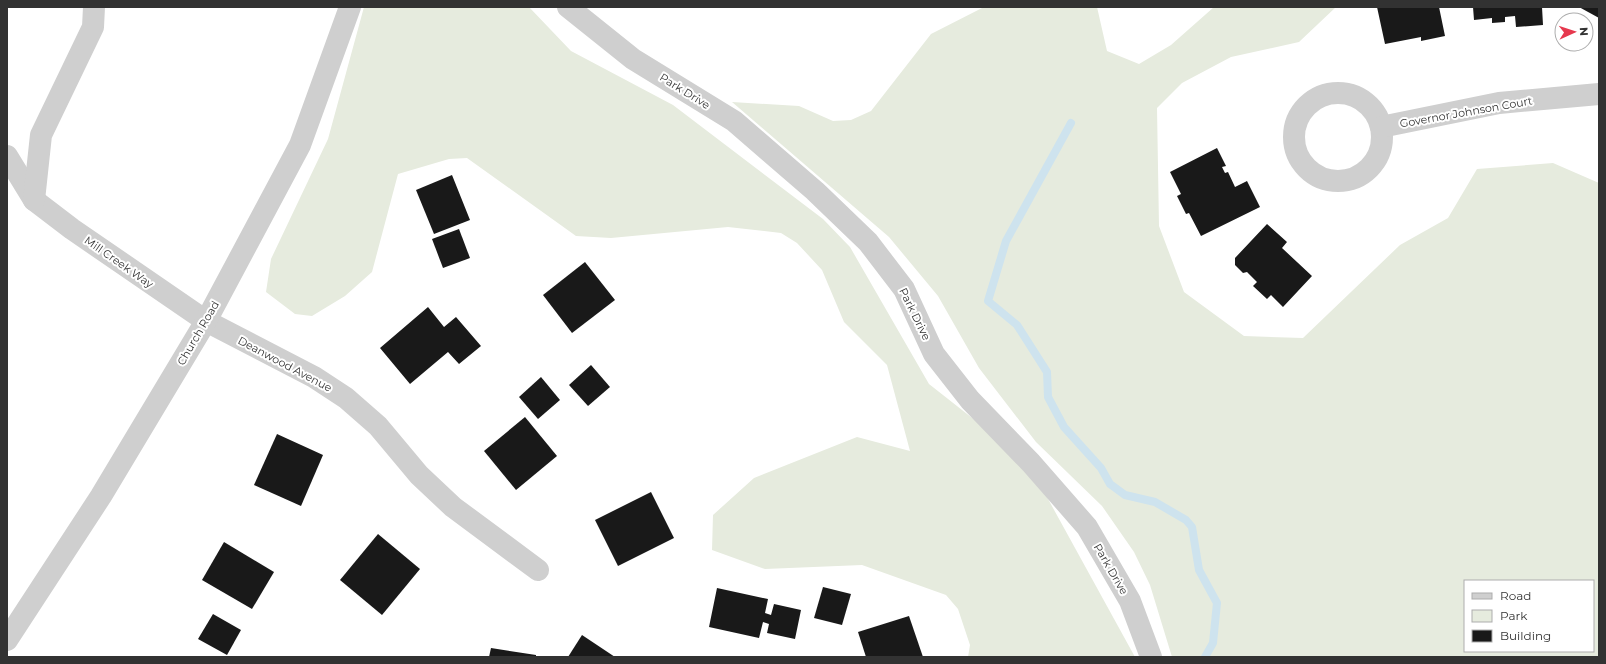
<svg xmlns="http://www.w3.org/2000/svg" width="1606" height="664" font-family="Montserrat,sans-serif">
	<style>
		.green { fill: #e6ebde; fill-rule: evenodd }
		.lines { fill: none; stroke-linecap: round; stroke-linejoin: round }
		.stream { stroke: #cee3ee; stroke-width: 8 }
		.building { fill: #191919 }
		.street { stroke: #cfcfcf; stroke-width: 22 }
		.labels { text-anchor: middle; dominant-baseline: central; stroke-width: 4; stroke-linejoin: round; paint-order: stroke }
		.street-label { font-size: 11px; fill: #323232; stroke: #fff }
	</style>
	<rect width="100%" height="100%" fill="#fff"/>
	<g class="green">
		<path d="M364,7h165l42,44 102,54 150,114 27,28 79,137 47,37 66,67 93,169h-167l2,-12 -12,-36 -12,-14 -84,-30 -97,4 -53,-19 1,-35 41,-37 103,-41 53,14 -23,-86 -43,-43 -22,-52 -25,-27 -16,-10 -53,-6 -117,11 -35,-2 -109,-78 -18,1 -51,15 -26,98 -27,24 -33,20 -17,-2 -29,-22 5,-33 57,-120z"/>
		<path d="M984,7h113l10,44 32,13 32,-19 43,-38h122l-37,35 -68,15 -49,26 -25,25 2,118 25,66 60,44 59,2 97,-93 48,-27 29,-49 76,-6 46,20v474h-427l-22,-72 -16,-33 -32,-46 -66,-64 -57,-74 -41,-72 -49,-59 -157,-135 67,4 34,15 18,-1 20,-9 60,-77zM1465,581h128v70h-128z"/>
	</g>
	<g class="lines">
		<path class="stream" d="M1071,123l-65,118 -18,60 29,24 30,47 1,25 16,30 37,41 9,16 15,11 30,7 31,18 6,7 7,43 18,33 -4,40 -8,14"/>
	</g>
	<g class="building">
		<path d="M1377,7h62l6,29 -24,5v-4l-36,7z"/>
		<path d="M1473,7h69l1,18 -27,2 -1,-11 -10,1v5l-13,1v-5l-18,2z"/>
		<path d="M1579,7h20v11z"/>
		<path d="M1217,148l9,18 -4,1 3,6 3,-1 7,15 12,-6 13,26 -59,29 -12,-23 -3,1 -9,-18 4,-2 -11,-22z"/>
		<path d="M452,175l18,45 -36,14 -18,-44z"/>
		<path d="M1267,224l20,18 -5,6 30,28 -29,31 -12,-12 -4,4 -14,-13 4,-4 -10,-10 -4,1 -8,-8v-7z"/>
		<path d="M459,229l11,29 -27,10 -11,-29z"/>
		<path d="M585,262l30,38 -43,33 -29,-38z"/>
		<path d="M428,307l16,20 12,-10 25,29 -22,18 -11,-12 -38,32 -30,-36z"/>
		<path d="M591,365l19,22 -22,19 -19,-21z"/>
		<path d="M541,377l19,23 -22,19 -19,-22z"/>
		<path d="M525,417l32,39 -41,34 -32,-39z"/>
		<path d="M277,434l46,21 -22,51 -47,-21z"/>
		<path d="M651,492l23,46 -56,28 -23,-46z"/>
		<path d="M378,534l42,35 -38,46 -42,-35z"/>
		<path d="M224,542l50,30 -22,37 -50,-29z"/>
		<path d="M823,587l28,7 -9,31 -28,-7z"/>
		<path d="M717,588l51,11 -3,14 6,2 3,-11 27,6 -6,29 -28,-6 2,-9 -6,-2 -4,16 -50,-11z"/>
		<path d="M213,614l28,16 -14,25 -29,-16z"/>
		<path d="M909,616l14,41h-57l-8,-25z"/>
		<path d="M582,635l33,22h-47z"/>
		<path d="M491,648l45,7v2h-47z"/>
	</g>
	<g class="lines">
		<g class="street">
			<path d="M568,7l65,52 101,62 81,70 53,51 36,47 30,65 36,46 61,63 56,64 43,74 21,56"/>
			<circle cx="1338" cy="137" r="44"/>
			<path d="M1381,127l118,-24 100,-9"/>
			<path d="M7,156l27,44 38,29 134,92 108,56 32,21 32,28 41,49 34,32 85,63"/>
			<path d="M34,200l7,-65 52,-108 1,-20"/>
			<path d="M7,640l94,-144 105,-175 94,-176 50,-138"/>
		</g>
	</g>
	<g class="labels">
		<g class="street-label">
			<text transform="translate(685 91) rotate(32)">Park Drive</text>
			<text transform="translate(1466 112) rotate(-10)">Governor Johnson Court</text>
			<text transform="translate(119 262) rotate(35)">Mill Creek Way</text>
			<text transform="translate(915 314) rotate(64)">Park Drive</text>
			<text transform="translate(198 333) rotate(-60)">Church Road</text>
			<text transform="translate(285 364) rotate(28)">Deanwood Avenue</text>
			<text transform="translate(1111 569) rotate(60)">Park Drive</text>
		</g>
	</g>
	<rect width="1606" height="664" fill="none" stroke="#323232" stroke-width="16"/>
	<rect x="1464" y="580" width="130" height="72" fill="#ffffff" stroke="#adadad"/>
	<rect x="1472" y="593" width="20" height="6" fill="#cfcfcf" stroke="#adadad"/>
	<text x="1500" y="600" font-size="12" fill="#323232">Road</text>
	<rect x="1472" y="610" width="20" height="12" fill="#e6ebde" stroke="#adadad"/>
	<text x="1500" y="620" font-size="12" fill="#323232">Park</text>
	<rect x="1472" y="630" width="20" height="12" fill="#191919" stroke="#adadad"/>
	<text x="1500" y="640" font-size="12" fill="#323232">Building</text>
	<g transform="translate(1574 32) rotate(87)"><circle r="19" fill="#ffffff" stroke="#adadad"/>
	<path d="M0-3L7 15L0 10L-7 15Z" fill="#e6384e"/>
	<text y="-6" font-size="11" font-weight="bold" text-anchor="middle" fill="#323232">N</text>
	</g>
</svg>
